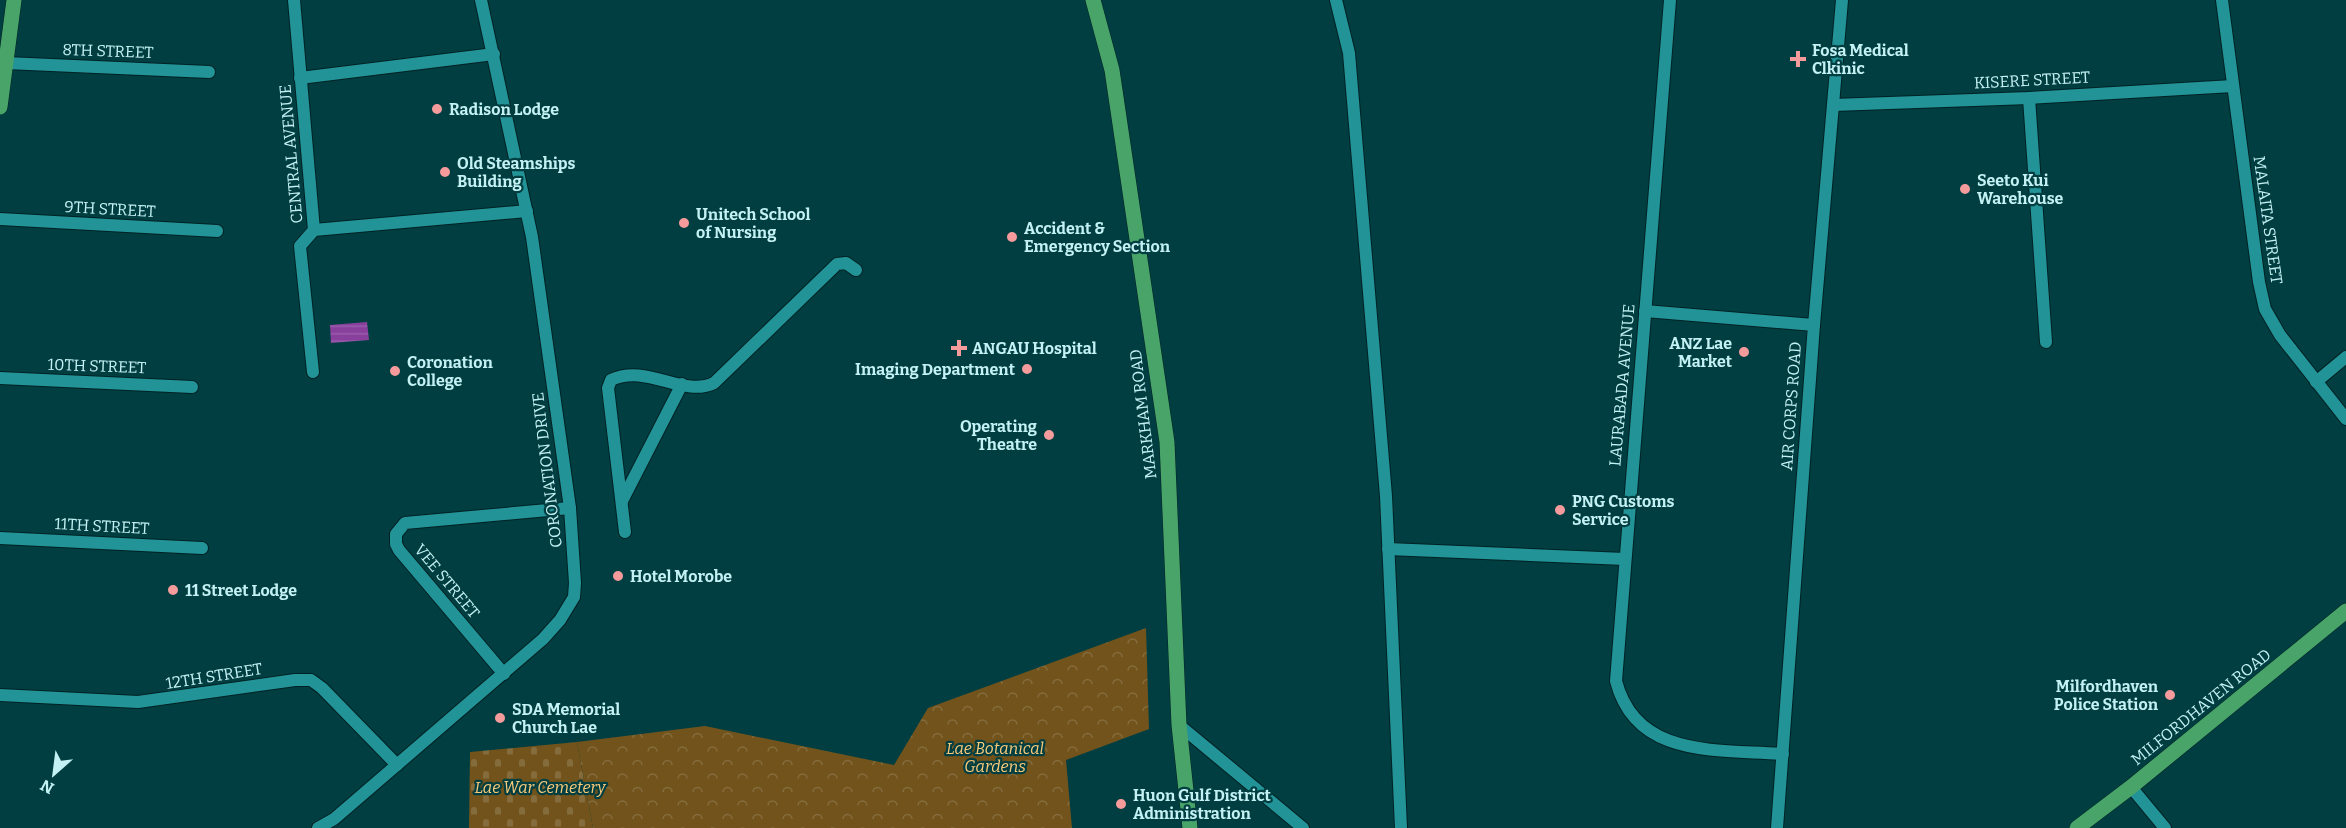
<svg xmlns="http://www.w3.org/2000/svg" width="2346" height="828" font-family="Bitter,serif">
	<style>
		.cemetery { fill: url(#cemetery-stones) }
		.park { fill: url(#park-crowns) }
		.water { fill: url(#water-rules) }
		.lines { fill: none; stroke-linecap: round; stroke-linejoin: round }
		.minor-casing { stroke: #012224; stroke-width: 14 }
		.major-casing { stroke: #012224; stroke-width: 16 }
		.minor { stroke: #229397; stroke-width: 12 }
		.major { stroke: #48a468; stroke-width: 15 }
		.poi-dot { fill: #f59b9c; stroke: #003e41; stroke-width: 2 }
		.labels { text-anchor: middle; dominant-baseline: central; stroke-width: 4.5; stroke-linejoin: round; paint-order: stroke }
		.poi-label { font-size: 16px; font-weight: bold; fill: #c4f2f4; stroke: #003e41; text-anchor: start }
		.street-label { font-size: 16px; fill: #c4f2f4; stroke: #003e41 }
		.park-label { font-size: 16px; font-style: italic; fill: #fbca7a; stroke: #003e41 }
	</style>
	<defs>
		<pattern id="cemetery-stones" width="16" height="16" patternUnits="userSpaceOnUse" patternTransform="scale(1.5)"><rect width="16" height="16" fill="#72531b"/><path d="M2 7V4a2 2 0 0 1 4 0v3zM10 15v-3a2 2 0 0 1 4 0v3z" fill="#846c3d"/></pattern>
		<pattern id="park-crowns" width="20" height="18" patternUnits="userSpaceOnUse" patternTransform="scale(1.5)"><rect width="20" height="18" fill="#72531b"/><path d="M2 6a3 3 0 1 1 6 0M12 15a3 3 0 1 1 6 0" fill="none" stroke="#846c3d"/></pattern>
		<pattern id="water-rules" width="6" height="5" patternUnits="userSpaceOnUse" patternTransform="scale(1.5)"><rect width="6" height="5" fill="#89409d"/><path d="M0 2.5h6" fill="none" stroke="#985cab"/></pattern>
	</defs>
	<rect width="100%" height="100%" fill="#003e41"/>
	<path class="cemetery" d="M577,742l16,86h-124l1,-76z"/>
	<path class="park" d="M1146,628l3,101 -83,31 6,68h-479l-16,-86 128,-16 189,39 34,-57z"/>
	<path class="water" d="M367,322l2,18 -38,3 -1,-18z"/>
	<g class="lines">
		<defs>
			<g id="minor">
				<path d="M294,0l20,230 -14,16 13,126"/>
				<path d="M1336,0l13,53 37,443 15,332"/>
				<path d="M1670,0l-54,681c20,78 102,68 167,73"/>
				<path d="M2222,0l37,282 6,27 15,26 66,84"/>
				<path d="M6,63l203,9"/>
				<path d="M300,78l194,-24"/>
				<path d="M2029,98l17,244"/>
				<path d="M1833,105l196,-7 204,-12"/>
				<path d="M0,219l217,12"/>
				<path d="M314,230l213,-19"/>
				<path d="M1645,311l169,14"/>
				<path d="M0,378l192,9"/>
				<path d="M2316,382l30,-25"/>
				<path d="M622,501l60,-117"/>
				<path d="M625,532l-17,-144 3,-8c36,-17 72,18 103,3l123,-119 9,-1 10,7"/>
				<path d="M0,538l202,10"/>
				<path d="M1388,549l237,10"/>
				<path d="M504,674l-105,-124 -3,-6v-10l9,-11 165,-15"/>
				<path d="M0,695l138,7 157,-22h16l11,8 75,77"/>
				<path d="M1179,725l124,103"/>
				<path d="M2131,787l34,41"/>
				<path d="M318,828l16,-9 209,-180 17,-19 14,-23 1,-14 -5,-75 -38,-271 -51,-237"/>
				<path d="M1777,828l37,-503 28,-325"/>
			</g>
			<g id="major">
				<path d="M1093,0l19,70 55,372 12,283 11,103"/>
				<path d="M0,107l14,-107"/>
				<path d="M2077,828l54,-41 215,-176"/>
			</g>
		</defs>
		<use href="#minor" class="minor-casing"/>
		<use href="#major" class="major-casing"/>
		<use href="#minor" class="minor"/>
		<use href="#major" class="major"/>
	</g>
	<g class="poi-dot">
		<path d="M1795 50h6v6h6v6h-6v6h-6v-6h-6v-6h6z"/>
		<circle cx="437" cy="109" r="6"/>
		<circle cx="445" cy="172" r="6"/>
		<circle cx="1965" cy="189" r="6"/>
		<circle cx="684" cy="223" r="6"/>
		<circle cx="1012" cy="237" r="6"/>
		<path d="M956 339h6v6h6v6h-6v6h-6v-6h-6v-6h6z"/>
		<circle cx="1744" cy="352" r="6"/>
		<circle cx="1027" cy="369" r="6"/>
		<circle cx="395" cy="371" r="6"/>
		<circle cx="1049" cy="435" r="6"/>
		<circle cx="1560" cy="510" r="6"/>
		<circle cx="618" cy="576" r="6"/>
		<circle cx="173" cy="590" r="6"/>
		<circle cx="2170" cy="695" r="6"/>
		<circle cx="500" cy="718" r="6"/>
		<circle cx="1121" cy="804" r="6"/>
	</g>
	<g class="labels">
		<g class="poi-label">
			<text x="1812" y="50">Fosa Medical<tspan x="1812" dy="18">Clkinic</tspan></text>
			<text x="449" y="109">Radison Lodge</text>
			<text x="457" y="163">Old Steamships<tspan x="457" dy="18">Building</tspan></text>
			<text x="1977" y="180">Seeto Kui<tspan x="1977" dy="18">Warehouse</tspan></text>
			<text x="696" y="214">Unitech School<tspan x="696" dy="18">of Nursing</tspan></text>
			<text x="1024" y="228">Accident &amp;<tspan x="1024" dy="18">Emergency Section</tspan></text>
			<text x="1732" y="343" text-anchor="end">ANZ Lae<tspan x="1732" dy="18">Market</tspan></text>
			<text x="972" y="348">ANGAU Hospital</text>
			<text x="407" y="362">Coronation<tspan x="407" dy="18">College</tspan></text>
			<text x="1015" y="369" text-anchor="end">Imaging Department</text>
			<text x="1037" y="426" text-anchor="end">Operating<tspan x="1037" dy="18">Theatre</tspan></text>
			<text x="1572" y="501">PNG Customs<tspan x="1572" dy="18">Service</tspan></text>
			<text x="630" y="576">Hotel Morobe</text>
			<text x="185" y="590">11 Street Lodge</text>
			<text x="2158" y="686" text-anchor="end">Milfordhaven<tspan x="2158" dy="18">Police Station</tspan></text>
			<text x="512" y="709">SDA Memorial<tspan x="512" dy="18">Church Lae</tspan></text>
			<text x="1133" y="795">Huon Gulf District<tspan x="1133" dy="18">Administration</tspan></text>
		</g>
		<g class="street-label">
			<text transform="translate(108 51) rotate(2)">8TH STREET</text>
			<text transform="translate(2032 80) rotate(-3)">KISERE STREET</text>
			<text transform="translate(291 154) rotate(-95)">CENTRAL AVENUE</text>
			<text transform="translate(110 209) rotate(3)">9TH STREET</text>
			<text transform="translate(2268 220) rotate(82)">MALAITA STREET</text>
			<text transform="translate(97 366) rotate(2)">10TH STREET</text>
			<text transform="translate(1622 385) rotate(-85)">LAURABADA AVENUE</text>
			<text transform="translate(1791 406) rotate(-86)">AIR CORPS ROAD</text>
			<text transform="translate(1143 414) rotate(-97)">MARKHAM ROAD</text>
			<text transform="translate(547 470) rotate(-97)">CORONATION DRIVE</text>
			<text transform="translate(102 526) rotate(3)">11TH STREET</text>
			<text transform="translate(447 581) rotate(50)">VEE STREET</text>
			<text transform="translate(214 676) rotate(-9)">12TH STREET</text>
			<text transform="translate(2201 707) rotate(-39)">MILFORDHAVEN ROAD</text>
		</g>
		<g class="park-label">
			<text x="995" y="748">Lae Botanical<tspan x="995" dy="18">Gardens</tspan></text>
			<text x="540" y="787">Lae War Cemetery</text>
		</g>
	</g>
	<g transform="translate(54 774) rotate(208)" stroke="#003e41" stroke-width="4.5" paint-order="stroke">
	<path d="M0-4.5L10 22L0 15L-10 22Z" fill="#c4f2f4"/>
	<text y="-9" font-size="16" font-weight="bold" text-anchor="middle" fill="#c4f2f4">N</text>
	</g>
</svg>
